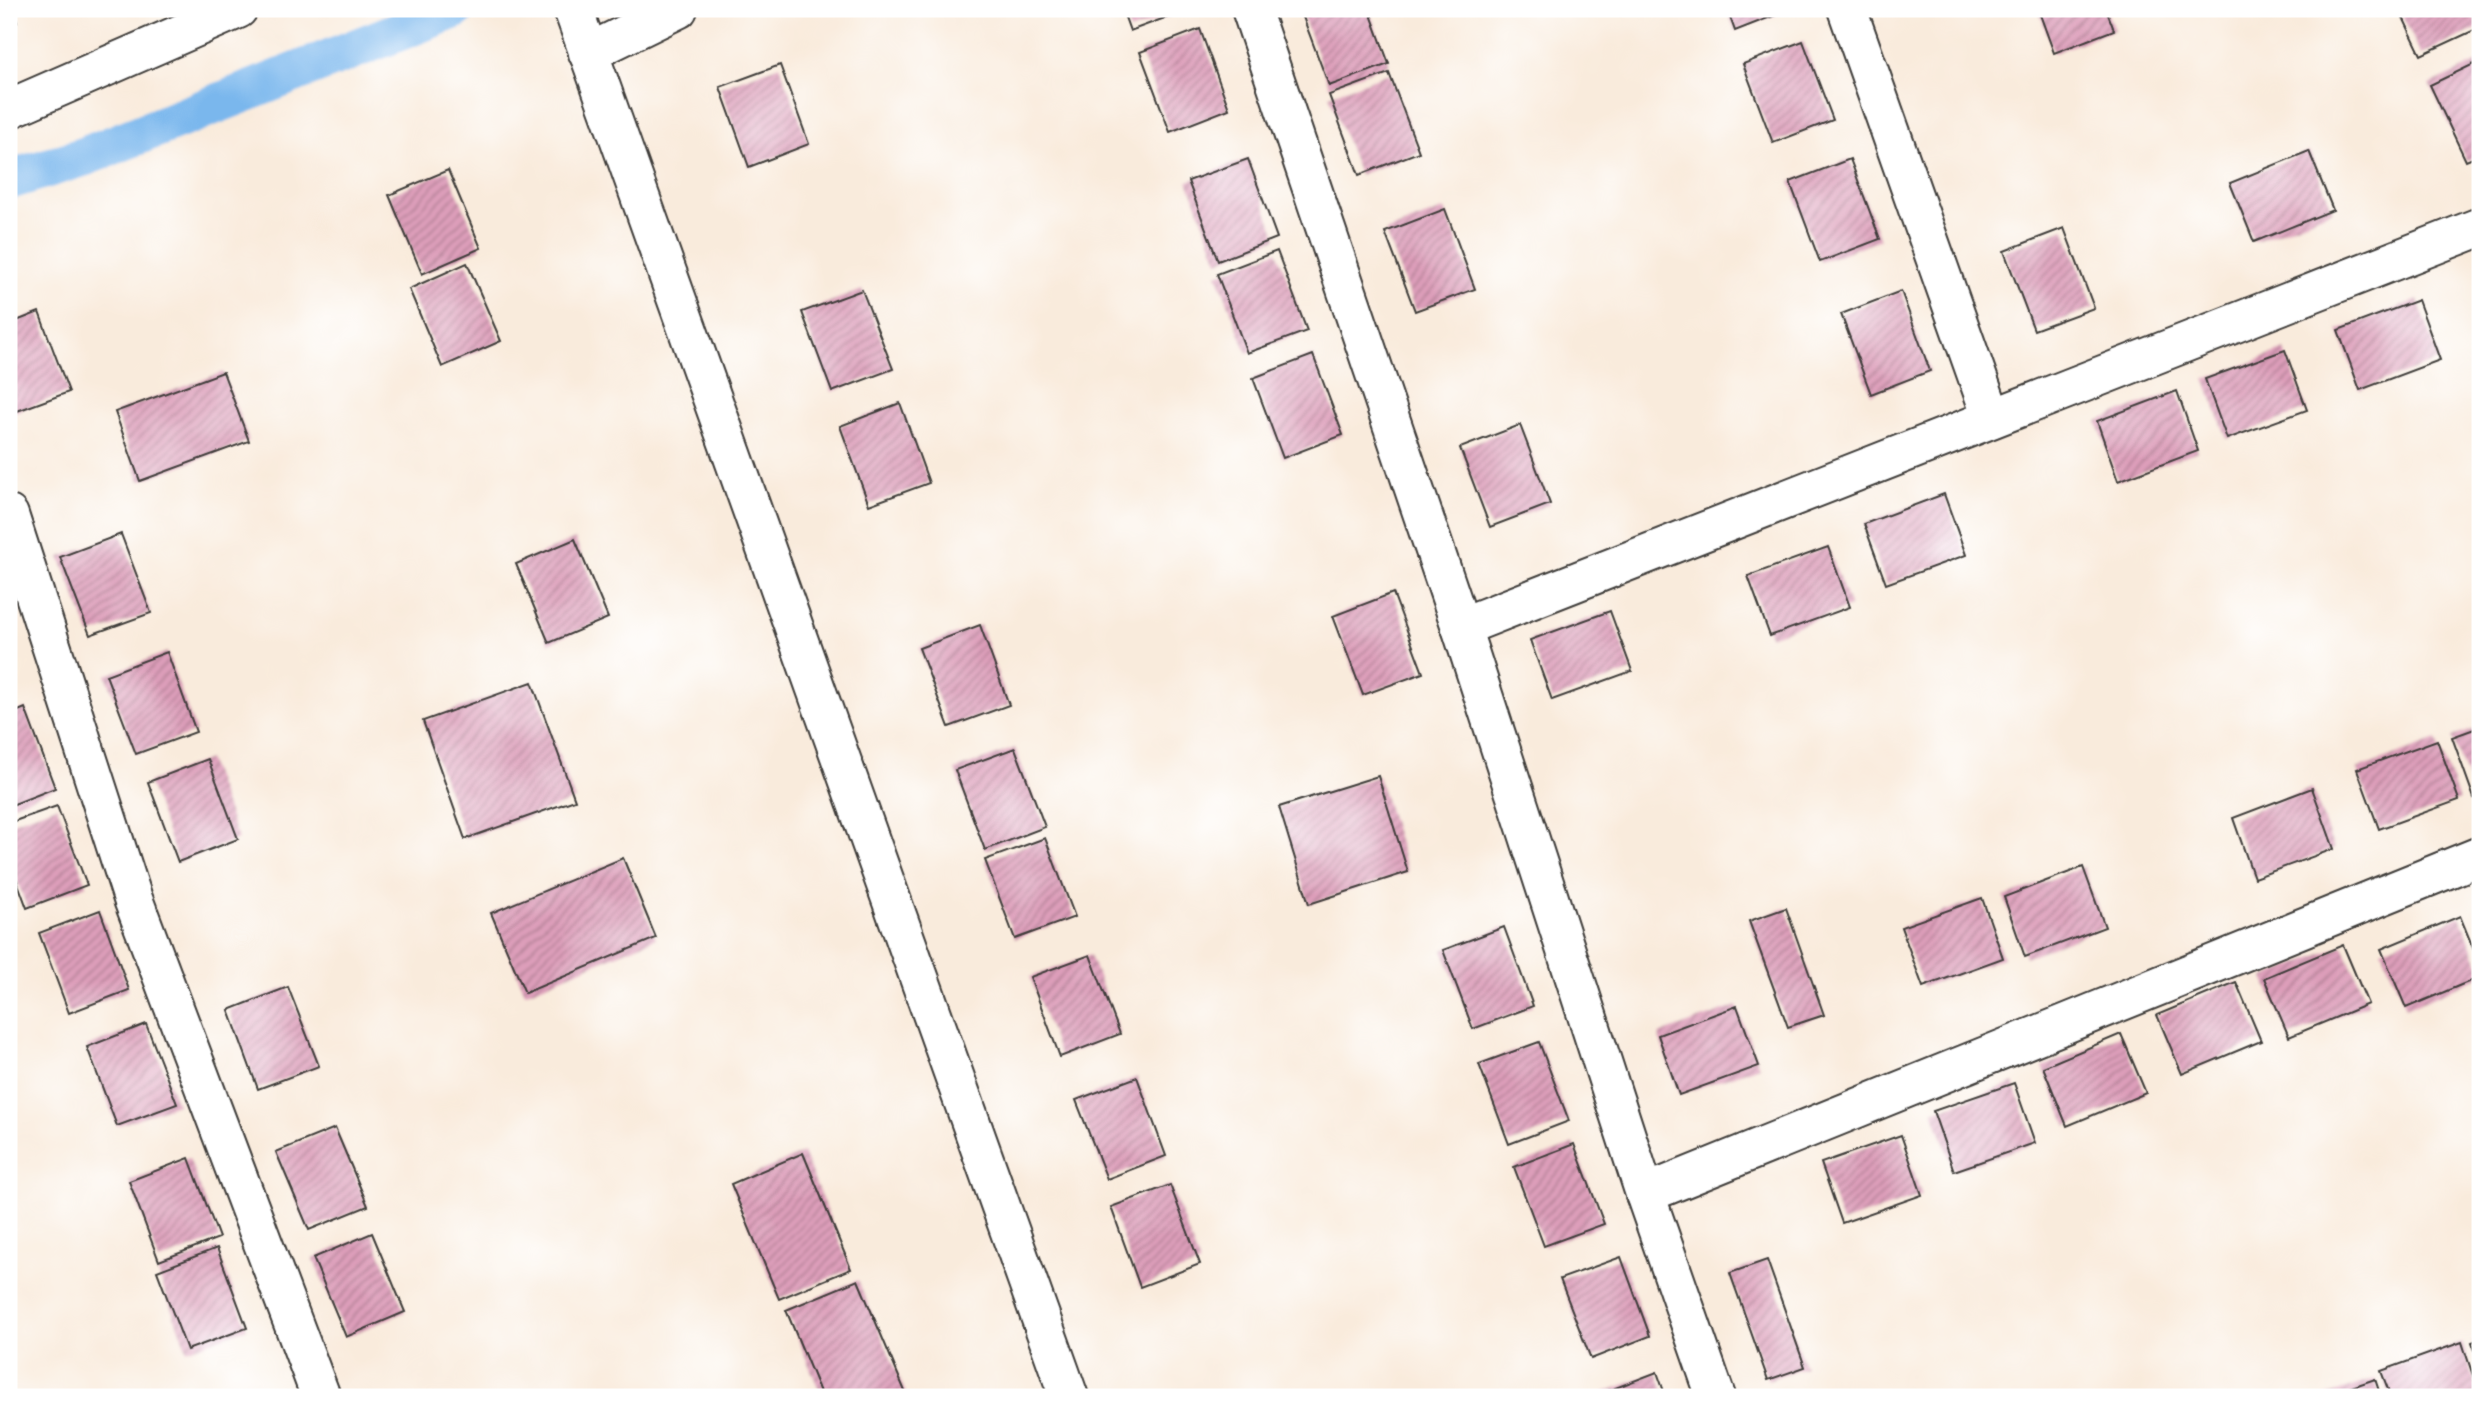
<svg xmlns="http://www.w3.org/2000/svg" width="2489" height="1406" font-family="Caveat,sans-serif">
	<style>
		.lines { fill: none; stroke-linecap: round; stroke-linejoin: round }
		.canal { stroke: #7ab7ed; stroke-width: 40 }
		.building { fill: url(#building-hatch) }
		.street-casing { stroke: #3d3b39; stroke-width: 42 }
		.street { stroke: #fff; stroke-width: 38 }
	</style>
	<defs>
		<pattern id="building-hatch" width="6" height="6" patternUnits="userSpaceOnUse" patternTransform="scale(1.75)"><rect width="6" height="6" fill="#dd9eba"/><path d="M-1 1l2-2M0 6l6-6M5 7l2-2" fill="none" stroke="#b28096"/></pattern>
	</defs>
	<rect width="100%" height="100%" fill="#fff"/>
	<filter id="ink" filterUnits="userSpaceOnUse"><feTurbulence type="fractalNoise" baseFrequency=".0143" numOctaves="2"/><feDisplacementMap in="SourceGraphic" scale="14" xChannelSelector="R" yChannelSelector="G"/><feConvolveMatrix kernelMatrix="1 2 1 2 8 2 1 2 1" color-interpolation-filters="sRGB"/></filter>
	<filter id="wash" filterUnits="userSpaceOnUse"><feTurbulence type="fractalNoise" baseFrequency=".00686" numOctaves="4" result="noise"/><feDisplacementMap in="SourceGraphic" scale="28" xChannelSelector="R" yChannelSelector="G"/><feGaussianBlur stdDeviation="1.57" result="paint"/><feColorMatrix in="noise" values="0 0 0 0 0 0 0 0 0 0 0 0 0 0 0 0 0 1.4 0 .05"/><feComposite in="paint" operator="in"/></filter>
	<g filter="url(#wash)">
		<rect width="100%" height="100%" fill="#f9ebdc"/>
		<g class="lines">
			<path class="canal" d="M9,180l74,-23 372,-148"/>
		</g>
		<g id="blocks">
			<g class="building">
				<path d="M9,9h4l4,13 -8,2z"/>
				<path d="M1122,9h67l-59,22z"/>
				<path d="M1300,9h69l20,55 -60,22z"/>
				<path d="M1727,9h64l-56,22z"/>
				<path d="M2038,9h68l8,21 -60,23z"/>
				<path d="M2399,9h71l9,19 -58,27z"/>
				<path d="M1200,29l29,80 -59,23 -30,-80z"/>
				<path d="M1803,41l30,79 -60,23 -30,-79z"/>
				<path d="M2480,61v94l-14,6 -36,-76z"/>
				<path d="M780,65l29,79 -60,23 -29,-80z"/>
				<path d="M1389,73l30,79 -60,23 -30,-80z"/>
				<path d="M2309,151l24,59 -79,32 -24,-59z"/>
				<path d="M1248,159l29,79 -59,23 -30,-80z"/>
				<path d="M1850,159l30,80 -60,23 -30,-80z"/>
				<path d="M448,170l33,78 -59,26 -33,-79z"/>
				<path d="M1445,209l30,80 -60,22 -30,-79z"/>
				<path d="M2064,228l30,80 -60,22 -30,-79z"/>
				<path d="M1277,251l30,80 -60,22 -30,-79z"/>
				<path d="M467,263l34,78 -59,26 -33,-78z"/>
				<path d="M862,290l31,79 -61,23 -30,-80z"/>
				<path d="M1901,291l29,80 -59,23 -30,-80z"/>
				<path d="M2418,300l22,60 -80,30 -22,-60z"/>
				<path d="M39,312l30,80 -60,22v-90z"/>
				<path d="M2285,350l22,60 -80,29 -22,-60z"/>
				<path d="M1313,355l30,80 -60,23 -30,-80z"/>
				<path d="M223,372l26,69 -109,40 -25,-69z"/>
				<path d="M2177,391l21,60 -80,30 -21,-60z"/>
				<path d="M900,403l29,80 -60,22 -29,-79z"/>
				<path d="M1520,425l30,79 -60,23 -30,-79z"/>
				<path d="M1944,494l22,61 -80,29 -22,-60z"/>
				<path d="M121,534l30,79 -61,22 -30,-78z"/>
				<path d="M575,539l33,79 -59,25 -33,-79z"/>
				<path d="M1828,547l22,60 -80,29 -22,-60z"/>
				<path d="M1393,593l30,80 -60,22 -30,-79z"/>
				<path d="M1610,611l22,60 -80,29 -22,-60z"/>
				<path d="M980,625l29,80 -60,22 -30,-79z"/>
				<path d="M167,652l29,80 -60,22 -30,-79z"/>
				<path d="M532,682l43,118 -110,39 -42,-118z"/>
				<path d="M25,708l30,80 -46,18v-91z"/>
				<path d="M2480,727v68l-6,3 -22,-61z"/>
				<path d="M2437,740l22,60 -80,29 -22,-60z"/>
				<path d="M1015,748l30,79 -60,23 -30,-80z"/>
				<path d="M208,759l30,80 -60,23 -30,-80z"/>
				<path d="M1378,776l30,96 -99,32 -30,-97z"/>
				<path d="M2312,788l22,61 -80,29 -21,-60z"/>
				<path d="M57,806l30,79 -60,23 -18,-49v-36z"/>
				<path d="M1045,838l30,79 -60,22 -30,-79z"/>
				<path d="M623,858l33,80 -131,55 -34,-80z"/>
				<path d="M2083,867l22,60 -80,30 -21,-60z"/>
				<path d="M1982,898l21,60 -80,29 -22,-60z"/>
				<path d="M1786,908l38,107 -36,12 -39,-106z"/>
				<path d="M100,910l29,80 -60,23 -30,-80z"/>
				<path d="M2460,916l20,49v12l-74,31 -25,-59z"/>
				<path d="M1504,927l29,79 -60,23 -30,-79z"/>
				<path d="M2343,945l25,59 -79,33 -25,-59z"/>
				<path d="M1090,955l30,79 -60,23 -30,-80z"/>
				<path d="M2236,982l25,59 -79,33 -25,-59z"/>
				<path d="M288,987l31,79 -61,23 -29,-79z"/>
				<path d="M1737,1006l22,60 -80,29 -21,-60z"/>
				<path d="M146,1024l31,80 -60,22 -30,-79z"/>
				<path d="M2121,1034l25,59 -79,33 -24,-59z"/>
				<path d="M1539,1042l30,79 -60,23 -30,-80z"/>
				<path d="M1137,1077l29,79 -59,23 -31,-79z"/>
				<path d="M2014,1083l21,60 -81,28 -21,-60z"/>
				<path d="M335,1128l33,78 -59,24 -33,-78z"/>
				<path d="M1901,1135l21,60 -80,28 -21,-60z"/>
				<path d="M1574,1144l30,80 -60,22 -30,-79z"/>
				<path d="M803,1153l48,116 -72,30 -48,-115z"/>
				<path d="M189,1158l30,80 -60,23 -30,-80z"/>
				<path d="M1170,1185l30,79 -60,23 -29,-80z"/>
				<path d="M372,1233l33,79 -59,25 -33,-79z"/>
				<path d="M217,1248l30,80 -60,22 -30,-79z"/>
				<path d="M1621,1257l29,79 -59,23 -31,-80z"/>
				<path d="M1767,1260l38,107 -37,13 -38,-107z"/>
				<path d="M858,1280l49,116 -4,1h-81l-36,-87z"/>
				<path d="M2480,1339v25l-8,-22z"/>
				<path d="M2462,1342l18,55h-89l-10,-26z"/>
				<path d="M1657,1372l9,25h-68l-1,-2z"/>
				<path d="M2375,1379l6,18h-58z"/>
			</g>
		</g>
	</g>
	<g filter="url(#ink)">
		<use href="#blocks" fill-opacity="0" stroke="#3d3b39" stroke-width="2"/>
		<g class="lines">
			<defs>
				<g id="street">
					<path d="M573,9l496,1388"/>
					<path d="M1251,9l210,618 184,567 71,203"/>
					<path d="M1847,9l145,409"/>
					<path d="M588,53l90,-44"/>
					<path d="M9,109l229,-100"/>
					<path d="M9,515l124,384 188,498"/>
					<path d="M1461,627l1019,-400"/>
					<path d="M1645,1194l835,-338"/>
				</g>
			</defs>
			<use href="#street" class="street-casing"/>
			<use href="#street" class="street"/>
		</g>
	</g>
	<rect width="2489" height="1406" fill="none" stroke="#fff" stroke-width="35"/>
</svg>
